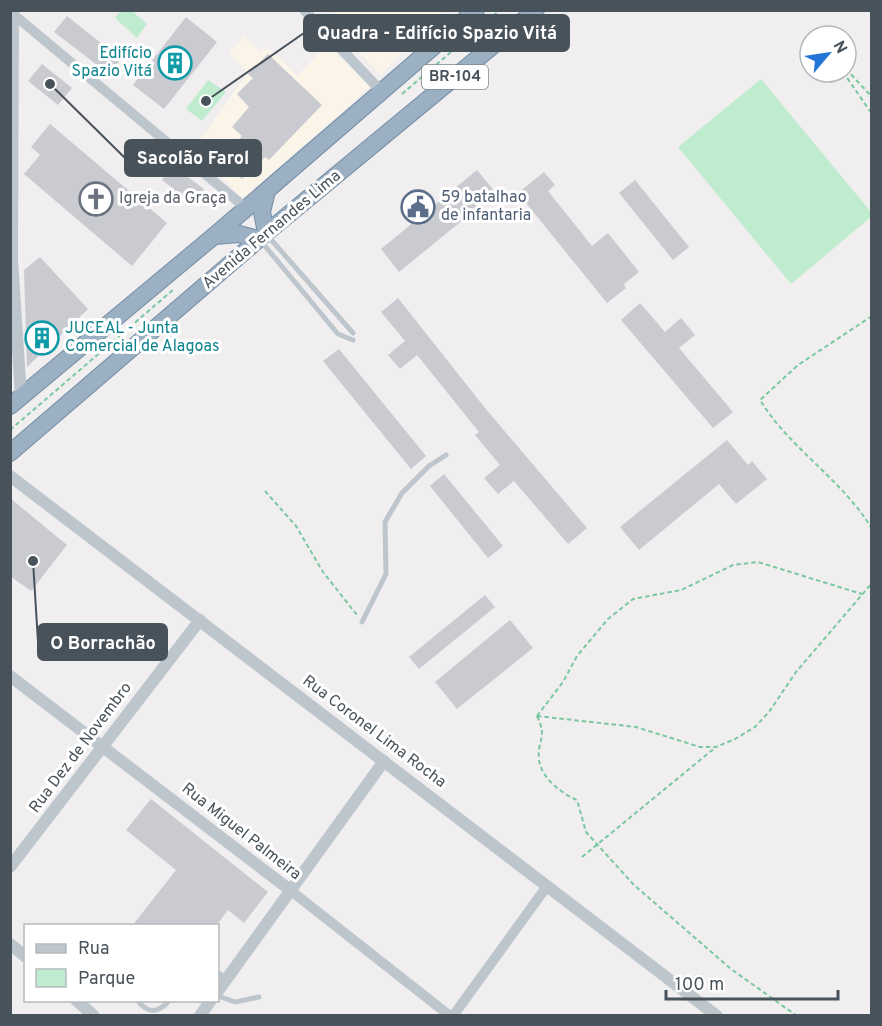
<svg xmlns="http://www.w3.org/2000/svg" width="882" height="1026" font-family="Overpass,sans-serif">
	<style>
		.commercial { fill: #fbf5e9 }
		.green { fill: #bfeccf }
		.building { fill: #c9cbd1 }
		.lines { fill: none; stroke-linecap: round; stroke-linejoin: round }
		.trunk-casing { stroke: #748da6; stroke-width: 18 }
		.path { stroke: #79c89f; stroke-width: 2; stroke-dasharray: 4.5 3; stroke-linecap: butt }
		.service { stroke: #bec6cd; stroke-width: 5 }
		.minor { stroke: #bec6cd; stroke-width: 10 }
		.tertiary { stroke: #bec6cd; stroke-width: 12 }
		.trunk { stroke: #9cb0c3; stroke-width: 16 }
		.labels { text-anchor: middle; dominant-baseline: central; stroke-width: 6; stroke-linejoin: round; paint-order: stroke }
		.shield { fill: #fff; stroke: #7f868c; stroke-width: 1.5 }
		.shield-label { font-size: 15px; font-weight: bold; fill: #48525b }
		.culture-label { font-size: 16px; fill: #0d838f; stroke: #fff; text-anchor: end }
		.service-label { font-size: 16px; fill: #4e5e75; stroke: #fff; text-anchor: start }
		.worship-label { font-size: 16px; fill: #5b616d; stroke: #fff; text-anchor: start }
		.street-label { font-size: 16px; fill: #48525b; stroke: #fff }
		.leader { fill: none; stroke: #48525b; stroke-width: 2 }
		.callout-dot { fill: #48525b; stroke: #fff; stroke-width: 2 }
		.callout { fill: #48525b; stroke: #48525b; stroke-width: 2 }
		.callout-label { font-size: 18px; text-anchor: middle; font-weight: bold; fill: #fff }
	</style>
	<rect width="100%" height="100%" fill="#f1eeef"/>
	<g class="commercial">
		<path d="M337,10h108v1l-64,63 -55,-54z"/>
		<path d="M245,36l16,16 6,-6 30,30 30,-31 43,42 -127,111 -50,-48 55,-77 -19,-20z"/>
	</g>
	<g class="green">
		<path d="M121,10l11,1 15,13 -10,14 -22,-20z"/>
		<path d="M761,79l110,133v5l-80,67 -113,-137z"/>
		<path d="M208,80l18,12 -24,29 -16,-12z"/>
	</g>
	<g class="building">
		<path d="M67,16l54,43 -12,15 -55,-42z"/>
		<path d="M186,17l31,25 -53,67 -31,-24z"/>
		<path d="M268,54l54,51 -53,55 -4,-3 -11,13 -3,-2 -9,11 -32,-24 6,-9 9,7 17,-17 -10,-9 17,-20 -12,-13 16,-16 -5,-4z"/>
		<path d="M42,64l30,24 -14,17 -30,-24z"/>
		<path d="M50,124l117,99 -35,43 -108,-92 16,-19 -9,-8z"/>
		<path d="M173,166l31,23 -11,15 -31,-24z"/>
		<path d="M477,170l19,23 -97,79 -18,-23z"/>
		<path d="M544,172l11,13 -7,6 44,55 16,-13 31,39 -15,12 2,4 -19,15 -89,-110z"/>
		<path d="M635,180l54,67 -16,13 -54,-67z"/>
		<path d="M40,257l48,52 -61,58 -3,-97z"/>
		<path d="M398,298l87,110 102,120 -19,16 -54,-63 -16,13 -14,-16 16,-13 -25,-30 4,-3 -62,-77 -17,14 -12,-14 17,-14 -24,-29z"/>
		<path d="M640,303l25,29 16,-14 14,17 -16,13 54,64 -20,16 -92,-108z"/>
		<path d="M339,349l87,107 -15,13 -88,-108z"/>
		<path d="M727,440l21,25 4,-4 15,18 -31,25 -17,-20 -80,66 -19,-23z"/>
		<path d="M444,474l59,72 -15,12 -58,-72z"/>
		<path d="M10,498l57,47 -36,46 -21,-15z"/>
		<path d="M485,595l10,12 -76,62 -10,-12z"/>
		<path d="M510,620l23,28 -76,61 -22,-27z"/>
		<path d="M151,799l117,93 -24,31 -16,-13 -12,16h-84l44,-56 -50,-40z"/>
	</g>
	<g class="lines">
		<defs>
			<g id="trunk">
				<path d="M266,233l-4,-21 5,-21"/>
				<path d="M214,236l25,-2 20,5"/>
				<path d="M10,406l204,-170 262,-226"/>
				<path d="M10,453l249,-214 277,-229"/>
			</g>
		</defs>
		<use href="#trunk" class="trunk-casing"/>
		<g class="path">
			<path d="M846,69l26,28"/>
			<path d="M843,72l29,42"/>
			<path d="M402,94l98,-84"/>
			<path d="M872,316l-74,49 -38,35c30,49 83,80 112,129"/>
			<path d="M10,430l164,-141"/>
			<path d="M265,491l31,35 27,46 34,43"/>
			<path d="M537,716c11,23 0,23 2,43 1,18 23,35 38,41l9,32 48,53 97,84 66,47"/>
			<path d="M537,716l99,11 64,20h16l19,-8 20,-12 14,-15 27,-40 76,-89"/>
			<path d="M537,716l26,-34 14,-26 31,-37 25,-20 48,-9 52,-25 25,-3 104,32"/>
			<path d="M582,857l134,-110"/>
		</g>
		<g class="service">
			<path d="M267,235l86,98"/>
			<path d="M260,240l78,94 15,6"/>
			<path d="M362,622l24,-48 -1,-52 17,-29 27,-27 17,-11"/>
			<path d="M218,973l9,5"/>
			<path d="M218,996l17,6 24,-5"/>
			<path d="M137,1000c12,15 21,13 33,0"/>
		</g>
		<g class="minor">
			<path d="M304,10l79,83"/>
			<path d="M13,14l234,195"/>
			<path d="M290,890l160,126"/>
			<path d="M453,1016l94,-130"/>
		</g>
		<g class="tertiary">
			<path d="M13,10l-1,249 9,138"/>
			<path d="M10,476l707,540"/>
			<path d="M10,676l280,214"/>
			<path d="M10,867l190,-247"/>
			<path d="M10,944l16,13"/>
			<path d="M218,991l166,-230"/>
			<path d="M76,1000l18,16"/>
			<path d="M200,1016l11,-16"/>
		</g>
		<use href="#trunk" class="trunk"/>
	</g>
	<defs>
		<symbol id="building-ring" viewBox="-11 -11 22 22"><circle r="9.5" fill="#fff" stroke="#0f9aa8" stroke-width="1.5"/><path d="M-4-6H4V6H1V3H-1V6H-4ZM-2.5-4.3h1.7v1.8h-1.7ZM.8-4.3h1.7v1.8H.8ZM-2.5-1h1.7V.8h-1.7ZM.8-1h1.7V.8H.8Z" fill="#0f9aa8"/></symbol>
		<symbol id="church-ring" viewBox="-11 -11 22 22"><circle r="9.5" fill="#fff" stroke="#6b7280" stroke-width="1.5"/><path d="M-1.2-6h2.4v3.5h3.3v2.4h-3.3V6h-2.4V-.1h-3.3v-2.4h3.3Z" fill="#6b7280"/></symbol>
		<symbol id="civic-ring" viewBox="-11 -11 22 22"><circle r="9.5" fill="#fff" stroke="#5c6f8a" stroke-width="1.5"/><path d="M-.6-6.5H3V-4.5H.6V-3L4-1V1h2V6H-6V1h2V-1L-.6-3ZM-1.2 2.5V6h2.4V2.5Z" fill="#5c6f8a"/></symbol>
	</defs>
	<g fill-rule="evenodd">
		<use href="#building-ring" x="156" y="44" width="38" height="38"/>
		<use href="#church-ring" x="77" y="180" width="38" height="38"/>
		<use href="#civic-ring" x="399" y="188" width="38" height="38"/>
		<use href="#building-ring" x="23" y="319" width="38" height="38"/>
	</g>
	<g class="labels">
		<rect class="shield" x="422" y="65" width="66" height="24" rx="4.5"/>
		<g class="shield-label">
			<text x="455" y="77">BR-104</text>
		</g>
		<g class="culture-label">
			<text x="152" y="54">Edifício<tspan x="152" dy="18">Spazio Vitá</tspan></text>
			<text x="65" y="329" text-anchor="start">JUCEAL - Junta<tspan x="65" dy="18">Comercial de Alagoas</tspan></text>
		</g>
		<g class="service-label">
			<text x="441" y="198">59 batalhao<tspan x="441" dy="18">de infantaria</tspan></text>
		</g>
		<g class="worship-label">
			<text x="119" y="199">Igreja da Graça</text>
		</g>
		<g class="street-label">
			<text transform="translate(272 230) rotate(-40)">Avenida Fernandes Lima</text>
			<text transform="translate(374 732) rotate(37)">Rua Coronel Lima Rocha</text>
			<text transform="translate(81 748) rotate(-53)">Rua Dez de Novembro</text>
			<text transform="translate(241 832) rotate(38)">Rua Miguel Palmeira</text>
		</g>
	</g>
	<path class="leader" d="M206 101L304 33M50 84L125 158M33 561L38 642"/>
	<g class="callout-dot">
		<circle cx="206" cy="101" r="6"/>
		<circle cx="50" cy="84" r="6"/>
		<circle cx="33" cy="561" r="6"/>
	</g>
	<g class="callout">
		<rect x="304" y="15" width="265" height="36" rx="6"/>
		<rect x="125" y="140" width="136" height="36" rx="6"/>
		<rect x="38" y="624" width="129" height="36" rx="6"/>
	</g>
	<g class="callout-label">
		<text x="437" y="39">Quadra - Edifício Spazio Vitá</text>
		<text x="193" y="164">Sacolão Farol</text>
		<text x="103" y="649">O Borrachão</text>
	</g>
	<rect width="882" height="1026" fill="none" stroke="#48525b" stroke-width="24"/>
	<rect x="24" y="924" width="195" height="78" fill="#ffffff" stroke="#b6babd" stroke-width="1.5"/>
	<rect x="36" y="944" width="30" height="9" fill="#bec6cd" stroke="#b6babd" stroke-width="1.5"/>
	<text x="78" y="954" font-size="18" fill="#48525b">Rua</text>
	<rect x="36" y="969" width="30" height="18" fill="#bfeccf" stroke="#b6babd" stroke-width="1.5"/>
	<text x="78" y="984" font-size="18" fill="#48525b">Parque</text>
	<g transform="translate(828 54) rotate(61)"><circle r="28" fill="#ffffff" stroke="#b6babd" stroke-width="1.5"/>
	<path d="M0-4.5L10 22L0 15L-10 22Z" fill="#2476d6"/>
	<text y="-9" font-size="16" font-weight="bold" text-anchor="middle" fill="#48525b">N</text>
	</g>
	<path d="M666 990v9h172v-9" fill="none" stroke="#48525b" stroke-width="3"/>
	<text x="675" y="990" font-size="18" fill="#48525b" stroke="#ffffff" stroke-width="4.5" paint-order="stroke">100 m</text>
</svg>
